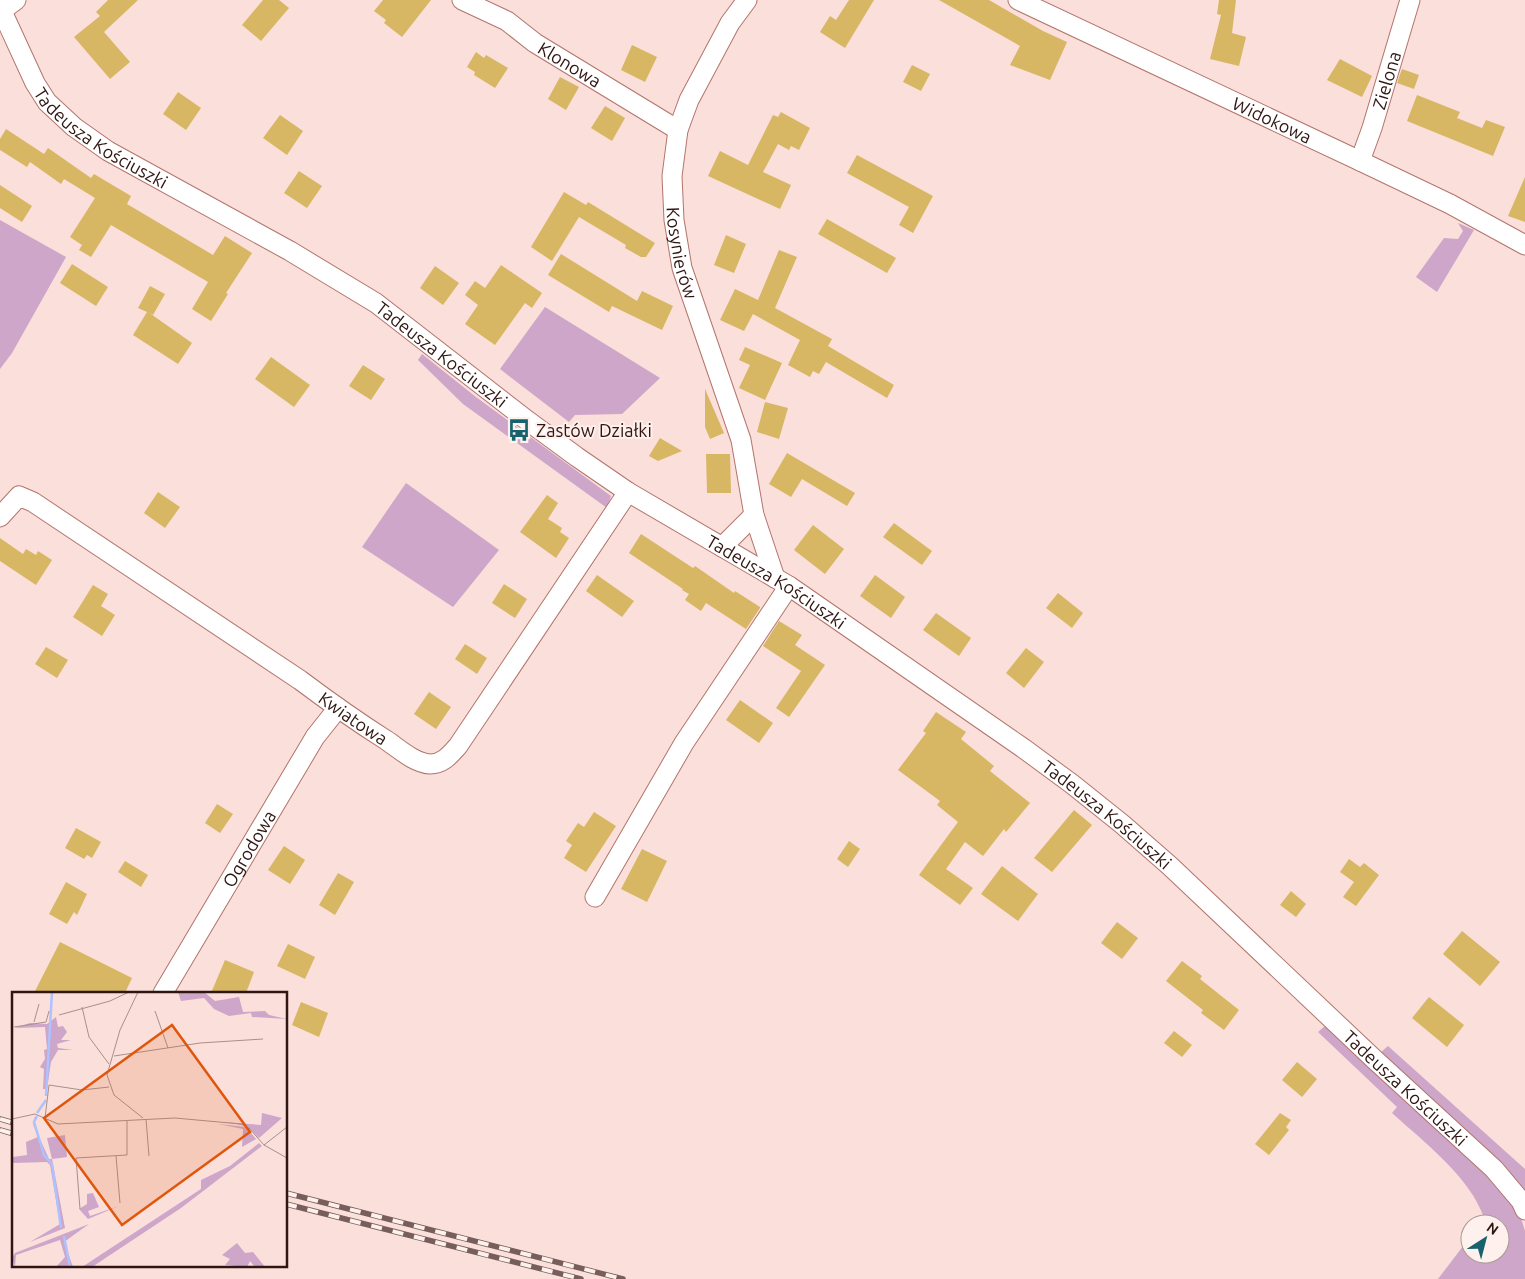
<svg xmlns="http://www.w3.org/2000/svg" width="1525" height="1279" font-family="Ubuntu,sans-serif">
	<style>
		.green { fill: #cda6ca }
		.building { fill: #d7b763 }
		.lines { fill: none; stroke-linecap: round; stroke-linejoin: round }
		.minor-casing { stroke: #b3746b; stroke-width: 21 }
		.minor { stroke: #fff; stroke-width: 19 }
		.rail-casing { stroke: #775e5a; stroke-width: 5.5 }
		.rail { stroke: #fef0ed; stroke-width: 4; stroke-dasharray: 11; stroke-linecap: butt }
		.labels { text-anchor: middle; dominant-baseline: central; stroke-width: 4; stroke-linejoin: round; paint-order: stroke }
		.street-label { font-size: 18px; fill: #2e1612; stroke: #fef0ed }
		.poi-label { font-size: 18px; fill: #2e1612; stroke: #fef0ed; text-anchor: start }
		.inset-river { fill: none; stroke: #adc2fe; stroke-width: 2.5 }
		.inset-road { fill: none; stroke: #a98f8a; stroke-width: 1 }
		.view { fill: #df560c; fill-opacity: 0.15; stroke: #df560c; stroke-width: 2.5 }
		.inset-edge { fill: none; stroke: #2e1612; stroke-width: 2.5 }
	</style>
	<rect width="100%" height="100%" fill="#fbdfda"/>
	<g class="green">
		<path d="M0,220l66,37 -54,96 -12,16z"/>
		<path d="M1458,223l16,7 -37,62 -21,-15 28,-39 14,1 5,-8z"/>
		<path d="M545,307l115,71 -38,36 -47,1 -6,7 -69,-53z"/>
		<path d="M422,354l54,43 135,99 -4,12 -144,-104 -45,-44z"/>
		<path d="M406,483l93,67 -46,57 -91,-60z"/>
		<path d="M1325,1026l165,153 30,36 5,16v48h-87l32,-42v17h30v-30h-20l4,-6c-13,-40 -61,-77 -92,-105l5,-6 -79,-75z"/>
		<path d="M1388,1046l137,123v27l-145,-143z"/>
	</g>
	<g class="building">
		<path d="M108,0h30l-34,32 26,30 -20,17 -36,-42 26,-21 -4,-4z"/>
		<path d="M263,0h16l10,8 -28,33 -19,-16z"/>
		<path d="M383,0h48l-29,37 -18,-14 2,-3 -12,-9z"/>
		<path d="M849,0h25l-29,48 -25,-16 10,-16 6,4z"/>
		<path d="M939,0h50l54,31 24,11 -17,38 -40,-15 10,-19z"/>
		<path d="M1219,0h17l-4,33 14,4 -7,29 -29,-7 11,-44 -4,-1z"/>
		<path d="M632,45l25,12 -12,25 -24,-12z"/>
		<path d="M476,52l8,6 2,-3 22,13 -13,20 -21,-13 1,-3 -8,-5z"/>
		<path d="M1340,59l32,17 -10,21 -35,-17z"/>
		<path d="M912,65l18,9 -9,17 -18,-9z"/>
		<path d="M1402,69l17,6 -5,14 -17,-6z"/>
		<path d="M560,77l19,10 -13,23 -18,-11z"/>
		<path d="M178,92l23,16 -15,22 -23,-16z"/>
		<path d="M1417,95l43,17 -3,6 25,10 4,-8 19,7 -12,29 -86,-35z"/>
		<path d="M605,106l20,12 -13,23 -21,-13z"/>
		<path d="M781,112l29,16 -11,22 -8,-4 -2,4 -11,-6 -15,28 28,13 -11,24 -72,-33 12,-25 28,14 25,-50 5,2z"/>
		<path d="M280,115l23,16 -16,24 -24,-17z"/>
		<path d="M6,129l38,25 4,-6 43,30 3,-4 37,22 -4,8 86,51 12,-19 27,17 -26,40 2,1 -17,27 -19,-12 16,-27 -97,-57 -20,32 -12,-7 3,-5 -12,-8 25,-39 -31,-19 -3,5 -31,-22 -3,5 -27,-17v-11z"/>
		<path d="M857,155l76,41 -20,37 -14,-8 10,-18 -62,-34z"/>
		<path d="M299,171l23,15 -15,22 -23,-15z"/>
		<path d="M1525,177v45l-17,-6z"/>
		<path d="M0,185l32,21 -10,16 -22,-14z"/>
		<path d="M564,192l22,13 2,-3 67,41 -9,14h-5l-16,-9 1,-3 -47,-28 -27,44 -21,-14z"/>
		<path d="M827,219l69,39 -9,15 -69,-39z"/>
		<path d="M726,235l20,9 -12,29 -20,-8z"/>
		<path d="M779,250l18,7 -22,51 57,31 -4,7 66,39 -7,13 -61,-36 -7,12 -6,-3 -3,6 -22,-12 12,-25 -47,-26 -9,17 -24,-11 15,-31 23,11z"/>
		<path d="M561,254l76,47 5,-10 31,15 -11,24 -50,-24 -3,6 -61,-37z"/>
		<path d="M72,264l36,23 -12,19 -36,-23z"/>
		<path d="M501,265l41,28 -10,15 -7,-5 -30,42 -30,-21 13,-19 -13,-10 10,-14 10,7z"/>
		<path d="M435,266l24,17 -16,22 -23,-17z"/>
		<path d="M150,286l15,8 -12,21 -5,-3 44,31 -14,21 -45,-29 14,-23 -9,-4z"/>
		<path d="M745,347l37,16 -17,37 -26,-12 11,-23 -11,-5z"/>
		<path d="M271,357l39,28 -16,22 -39,-28z"/>
		<path d="M363,365l22,14 -14,21 -22,-14z"/>
		<path d="M705,389l19,44 -14,6 -5,-12z"/>
		<path d="M765,402l23,6 -9,31 -22,-7z"/>
		<path d="M660,438l22,13 -24,10 -9,-5z"/>
		<path d="M787,453l68,40 -8,13 -45,-27 -11,18 -22,-13z"/>
		<path d="M706,454h24l1,39h-24z"/>
		<path d="M158,492l22,15 -15,21 -21,-15z"/>
		<path d="M547,495l11,8 -10,16 14,9 -2,4 9,6 -13,20 -36,-26z"/>
		<path d="M894,523l38,28 -10,14 -39,-28z"/>
		<path d="M813,525l31,24 -19,25 -31,-24z"/>
		<path d="M641,534l52,34 2,-2 39,27 1,-2 25,16v1l-14,21 -40,-26 -5,8 -16,-11 4,-6 -7,-4 1,-1 -54,-36z"/>
		<path d="M0,538l23,16 3,-5 10,6 2,-4 14,9 -16,25 -36,-24z"/>
		<path d="M597,575l37,26 -12,16 -36,-26z"/>
		<path d="M875,575l30,22 -14,21 -31,-22z"/>
		<path d="M504,584l23,15 -12,19 -23,-15z"/>
		<path d="M93,585l15,9 -7,12 14,9 -13,21 -29,-19z"/>
		<path d="M1058,593l25,20 -11,15 -26,-20z"/>
		<path d="M936,613l35,25 -12,18 -36,-26z"/>
		<path d="M779,621l23,14 -7,10 30,20 -36,52 -13,-9 25,-37 -38,-25z"/>
		<path d="M465,644l22,14 -10,16 -22,-15z"/>
		<path d="M46,647l22,13 -11,18 -22,-14z"/>
		<path d="M1026,648l18,14 -20,26 -18,-15z"/>
		<path d="M429,692l22,15 -15,22 -22,-15z"/>
		<path d="M740,700l33,23 -14,20 -33,-23z"/>
		<path d="M936,712l30,20 -5,7 33,27 -4,5 40,32 -24,29 -2,-3 -21,27 -18,-14 -19,27 27,19 -13,17 -41,-30 39,-53 -21,-17 3,-4 -42,-31 28,-37 -3,-2z"/>
		<path d="M217,804l16,10 -13,19 -15,-10z"/>
		<path d="M1074,810l18,15 -40,47 -18,-14z"/>
		<path d="M594,812l22,14 -30,46 -22,-14 8,-13 -6,-4 12,-18 6,4z"/>
		<path d="M76,828l25,14 -9,16 -5,-3 -3,4 -19,-11z"/>
		<path d="M849,841l11,8 -12,18 -11,-8z"/>
		<path d="M284,846l21,14 -15,24 -22,-14z"/>
		<path d="M642,849l25,12 -20,41 -26,-13z"/>
		<path d="M1349,859l11,8 4,-4 15,12 -23,31 -13,-9 11,-15 -14,-10z"/>
		<path d="M125,861l23,14 -7,12 -23,-15z"/>
		<path d="M1002,866l36,28 -20,27 -37,-27z"/>
		<path d="M338,873l16,9 -19,33 -16,-10z"/>
		<path d="M66,882l21,12 -10,21 -3,-3 -7,12 -18,-10z"/>
		<path d="M1291,891l15,13 -10,13 -16,-12z"/>
		<path d="M1117,922l21,16 -16,21 -21,-16z"/>
		<path d="M1462,931l38,31 -20,24 -37,-32z"/>
		<path d="M60,942l72,36 -7,15h-91z"/>
		<path d="M288,944l27,13 -10,22 -28,-13z"/>
		<path d="M225,960l29,12 -8,21h-35z"/>
		<path d="M1182,961l20,15 -2,3 39,31 -15,20 -23,-17 2,-3 -37,-29z"/>
		<path d="M1429,997l35,28 -17,22 -35,-29z"/>
		<path d="M301,1002l27,11 -9,24 -27,-12z"/>
		<path d="M1174,1031l18,14 -10,12 -18,-14z"/>
		<path d="M1297,1062l20,17 -15,18 -20,-17z"/>
		<path d="M1280,1113l11,7 -5,7 3,3 -20,25 -14,-11z"/>
	</g>
	<g class="lines">
		<defs>
			<g id="minor">
				<path id="s1" d="M462,0l45,21 28,22 143,87"/>
				<path id="s2" d="M747,0l-17,23 -41,77 -11,30 -6,46 2,44 8,48 59,172 13,75 21,63"/>
				<path id="s3" d="M1018,0l342,161 90,43 75,41"/>
				<path id="s4" d="M0,7l35,76 12,19 27,25 34,24 182,100 86,52 152,118 49,36 51,35 161,94 234,162 49,36 50,40 48,42 204,193 120,110 27,32 4,9"/>
				<path d="M1,11l15,-11"/>
				<path id="s5" d="M1360,161l12,-33 38,-128"/>
				<path id="s6" d="M0,517l19,-21 14,6 267,178c28,21 56,41 86,60 12,8 28,23 44,24 13,0 20,-9 28,-18l170,-254"/>
				<path d="M722,547l32,-32"/>
				<path d="M595,897l89,-154 105,-157"/>
				<path id="s7" d="M163,993l152,-256 23,-29"/>
			</g>
		</defs>
		<use href="#minor" class="minor-casing"/>
		<use href="#minor" class="minor"/>
		<defs>
			<g id="rail">
				<path d="M0,1119l14,4"/>
				<path d="M0,1130l14,4"/>
				<path d="M286,1193l337,86"/>
				<path d="M286,1204l295,75"/>
			</g>
		</defs>
		<use href="#rail" class="rail-casing"/>
		<use href="#rail" class="rail"/>
	</g>
	<defs>
		<symbol id="bus-bare" viewBox="-9 -9 18 18"><path d="M-5-6H5V4H4V6H2V4H-2V6H-4V4H-5ZM-3.5-4V0h7V-4ZM-3.5 1.2v1.5H-2V1.2ZM2 1.2v1.5H3.5V1.2Z" fill="#16626d" stroke="#fef0ed" stroke-width="2.5" paint-order="stroke"/></symbol>
	</defs>
	<g fill-rule="evenodd">
		<use href="#bus-bare" x="503" y="414" width="32" height="32"/>
	</g>
	<g class="labels">
		<g class="street-label">
			<text stroke="none"><textPath href="#s1" startOffset="126">Klonowa</textPath></text>
			<text stroke="none"><textPath href="#s5" startOffset="85">Zielona</textPath></text>
			<text stroke="none"><textPath href="#s3" startOffset="281">Widokowa</textPath></text>
			<text stroke="none"><textPath href="#s4" startOffset="171">Tadeusza Kościuszki</textPath></text>
			<text stroke="none"><textPath href="#s2" startOffset="272">Kosynierów</textPath></text>
			<text stroke="none"><textPath href="#s4" startOffset="576">Tadeusza Kościuszki</textPath></text>
			<text stroke="none"><textPath href="#s4" startOffset="981">Tadeusza Kościuszki</textPath></text>
			<text stroke="none"><textPath href="#s6" startOffset="430">Kwiatowa</textPath></text>
			<text stroke="none"><textPath href="#s4" startOffset="1386">Tadeusza Kościuszki</textPath></text>
			<text stroke="none"><textPath href="#s7" startOffset="168">Ogrodowa</textPath></text>
			<text stroke="none"><textPath href="#s4" startOffset="1791">Tadeusza Kościuszki</textPath></text>
		</g>
		<g class="poi-label">
			<text x="536" y="430">Zastów Działki</text>
		</g>
	</g>
	<g transform="translate(12 992)">
		<rect width="275" height="275" fill="#fbdfda"/>
		<path d="M166,0h26l11,9 24,-4 4,15 22,-1 4,4 18,4 -35,-2 -1,-4 -22,3 -15,-7 -10,-11 -23,3zM44,25l2,10 5,-1 4,6 -6,8h10l-14,4 1,4 15,2h-15l-7,12 -4,27h-4l1,-20 -4,-2 5,-8 -1,-9 3,-1 -2,-22 -30,1 15,-5 17,1zM250,121l20,5 -23,20 -12,-12 -23,-4 37,3zM23,124v12l14,31h3l-5,-21 18,-3 2,22 -15,2 13,69 -35,14 30,-18 -10,-59 -3,-3 -34,1v-6l14,-2 -1,-13 12,-5 -5,-13zM206,132l28,3 10,12 -14,8 1,-18zM247,151l3,3 -81,62 -89,59h-10l119,-78v-9l29,-14zM81,201l6,14 -11,4 2,5 29,-10 -31,13 -9,-10 8,-5v-10zM77,232l-25,18 9,25h-17l9,-10 -5,-17 -44,15 -1,12 -3,-9 3,-5zM225,251l8,10 8,-1 12,15h-10l-5,-6 -3,6 -22,-2 5,-6 -8,-4z" fill="#cda6ca"/>
		<path class="inset-river" d="M34,104l6,-104M25,121l9,-13M25,124l-3,6 10,33 8,9 9,64M52,244l6,31"/>
		<path class="inset-road" d="M126,0l-18,38 -13,45 7,20 29,23M70,15l7,30 20,27M143,19l13,37M47,23l51,-14 19,-9M22,30l5,-18M0,33v41M2,35l32,-5 3,-11M102,64l86,-13 63,-4M33,126l4,-33 33,5 27,-3M0,127l23,-5 23,10 117,-6 66,6 8,4 15,17 23,13M134,127l3,37M252,153l23,-18M104,164l4,47M68,217l-4,-51 51,-3v-34"/>
		<path class="view" d="M160,33l78,107 -128,93 -78,-107z"/>
		<rect width="275" height="275" class="inset-edge"/>
	</g>
	<g transform="translate(1485 1239) rotate(36)"><circle r="24" fill="#fef0ed" stroke="#ab9995"/>
	<path d="M0-4L9 19L0 12L-9 19Z" fill="#16626d"/>
	<text y="-8" font-size="14" font-weight="bold" text-anchor="middle" fill="#2e1612">N</text>
	</g>
</svg>
